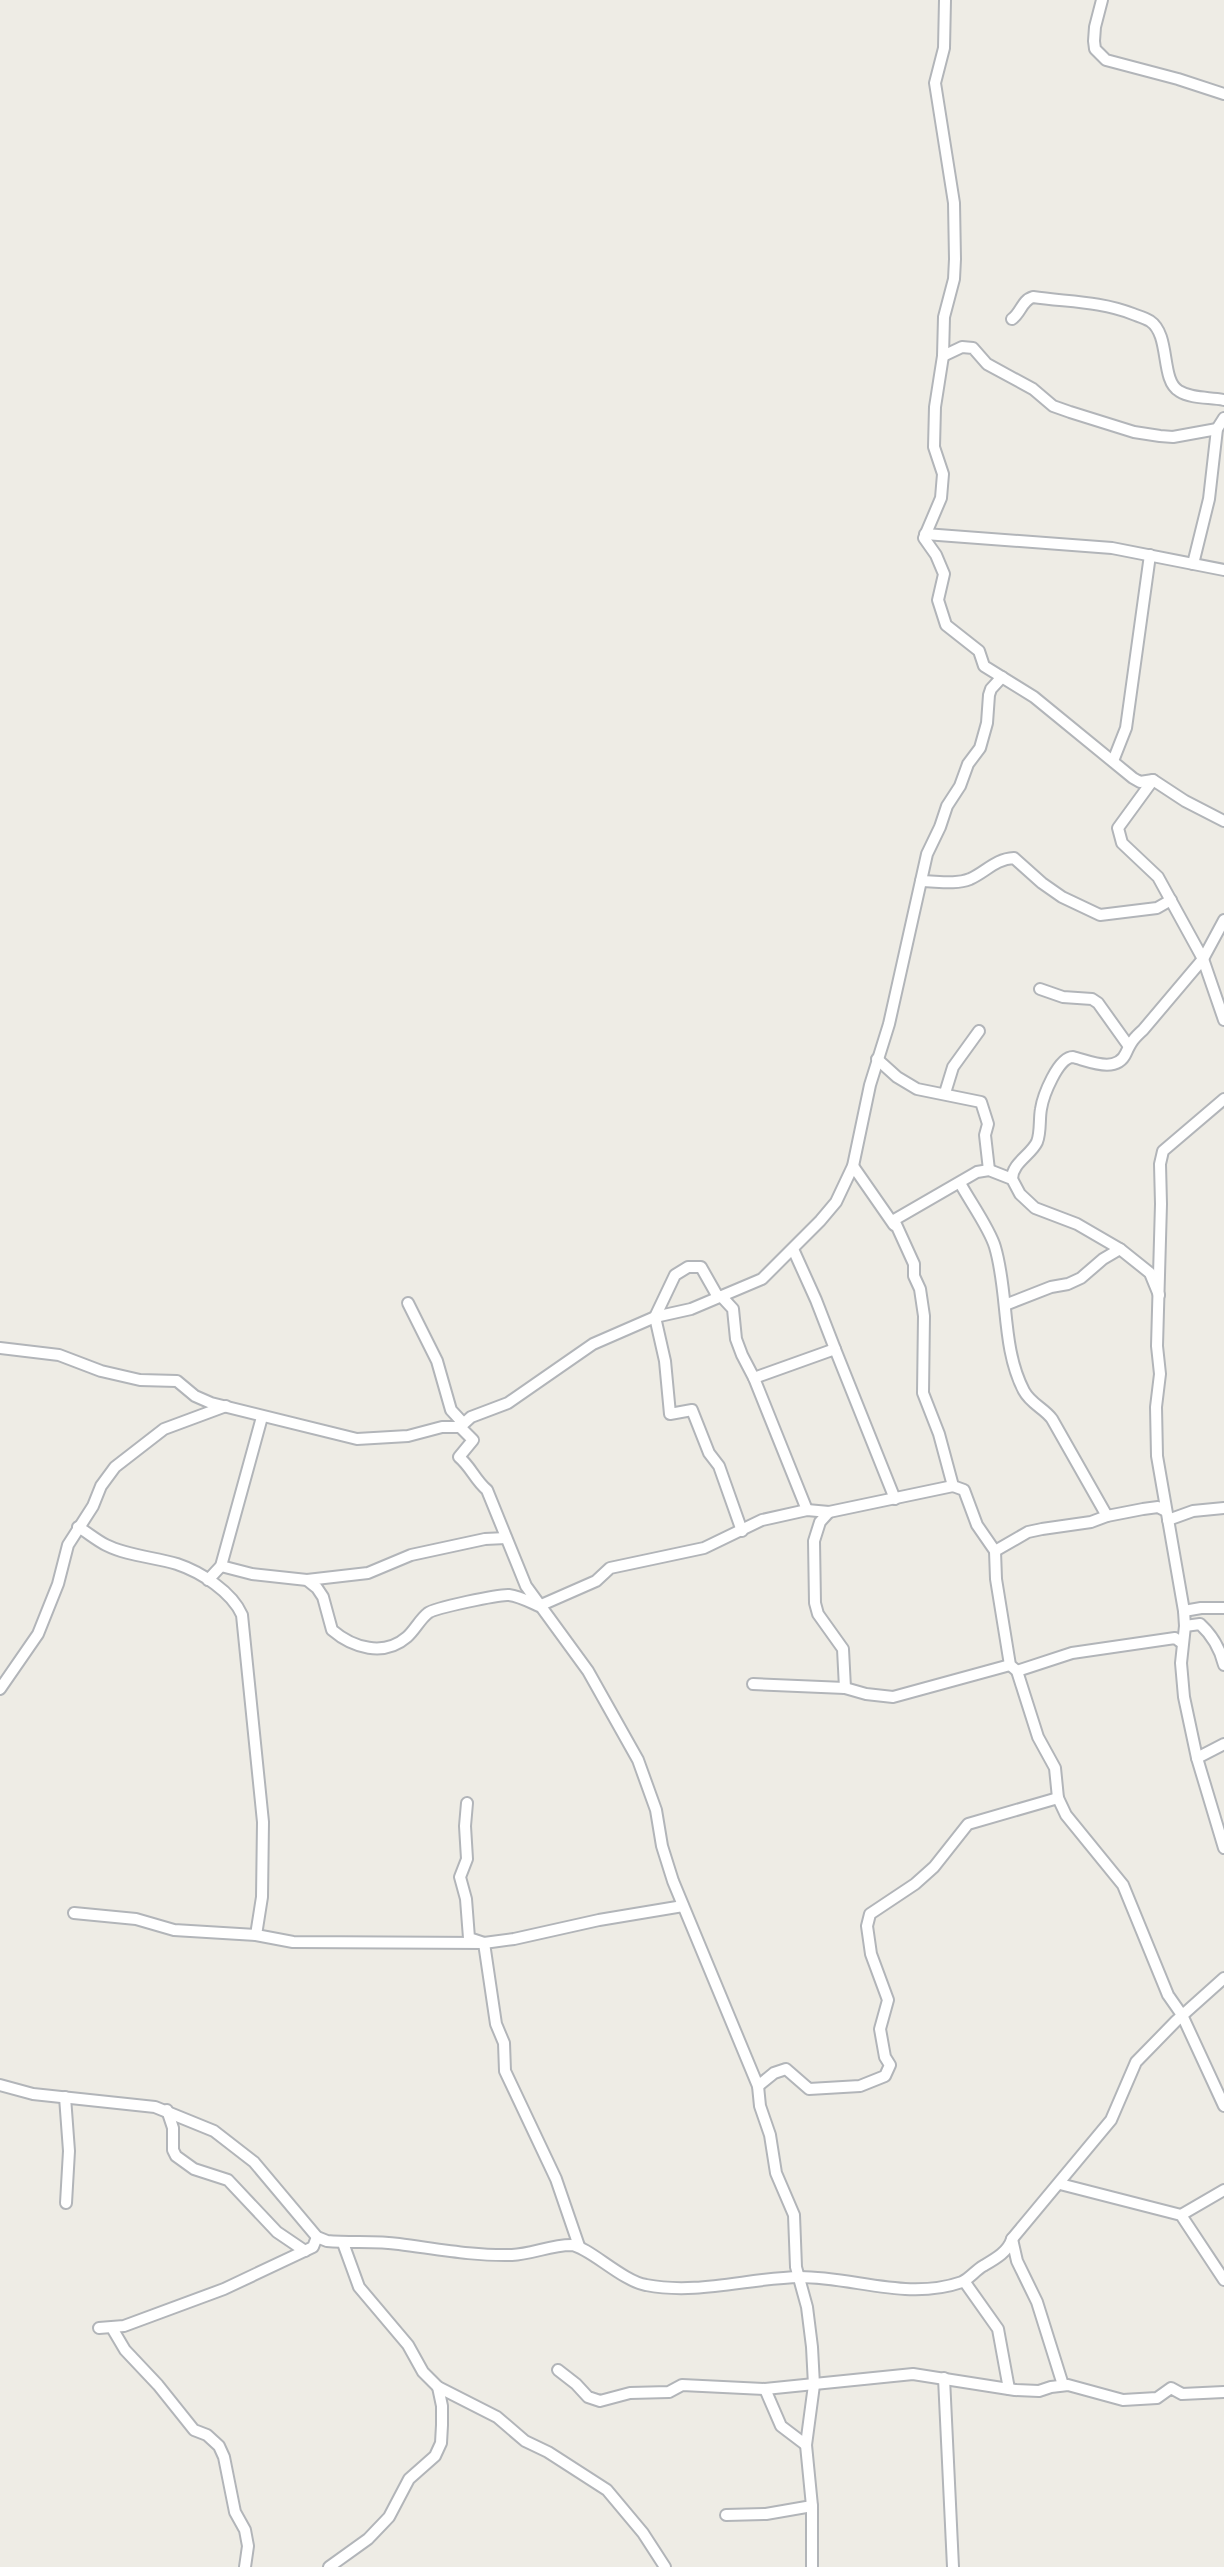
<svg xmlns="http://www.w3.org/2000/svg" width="1224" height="2567" font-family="Overpass,sans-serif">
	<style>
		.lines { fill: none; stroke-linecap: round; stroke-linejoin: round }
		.minor-casing { stroke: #b2b5b9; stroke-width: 14 }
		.minor { stroke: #fff; stroke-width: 10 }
	</style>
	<rect width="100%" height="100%" fill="#eeece5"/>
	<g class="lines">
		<defs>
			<g id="minor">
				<path d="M945,0l-1,48 -9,35 19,120 1,56 -1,20 -10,38 -1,39 -8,51 -1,40 9,27 -2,24 -17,40 12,17 8,19 -6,26 8,25 33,26 5,15 50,31 99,81 7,4 13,-2 32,21 39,20"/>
				<path d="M1102,0l-7,27 -1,14 1,8 11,11 72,19 46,15"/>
				<path d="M1012,319c9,-6 10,-19 21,-22 34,5 67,4 100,17 5,2 12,4 17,7 21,14 10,59 29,70 13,8 30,6 45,9"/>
				<path d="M943,356l19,-9 11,1 14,16 46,25 20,17 17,6 64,20 26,4 13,1 44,-8"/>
				<path d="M925,534l187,14 112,22"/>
				<path d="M1193,564l16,-65 8,-70 7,-11"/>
				<path d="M1113,761l13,-33 24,-173"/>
				<path d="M1153,780l-35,48 4,15 36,34 45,82 21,61"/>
				<path d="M921,881c16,0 34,4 49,-2 16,-7 25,-20 44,-21l28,25 20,14 38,18 57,-7 14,-8"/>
				<path d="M1040,989l23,8 29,2 6,4 30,42"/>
				<path d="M877,1059l20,18 20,12 64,13 7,22 -3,11 4,35"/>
				<path d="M945,1093l8,-26 26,-36"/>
				<path d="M1224,1099l-61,52 -3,13 1,40 -4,142 3,28 -4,33 1,49 27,155 1,15 -4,37 3,34 13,61 27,90"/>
				<path d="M853,1166l41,59"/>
				<path d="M1012,1179c0,-16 19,-24 25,-37 4,-10 2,-23 4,-33 2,-13 17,-52 32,-52 16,4 44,17 53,-4 5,-11 8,-15 17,-23l60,-71 21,-39"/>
				<path d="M960,1183c9,17 30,46 35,64 14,47 6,100 29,144 7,13 20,17 28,28l55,97"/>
				<path d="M793,1249l23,51 19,49"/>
				<path d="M1159,1295l-9,-22 -30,-24 -43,-25 -42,-16 -15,-14 -8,-15 -23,-9 -12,2 -83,48 20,44v12l6,13 4,27 -1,77 16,41 14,52 11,4 13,35 18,26 1,28 14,86 7,6 21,66 17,31 3,30 8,17 57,70 45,110 14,20 42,91"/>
				<path d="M721,1296l12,13 3,30 6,16 12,23 53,132"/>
				<path d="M718,1297l-17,-30h-13l-13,8 -20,42 10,44 5,53 22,-4 17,43 10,13 23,65"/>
				<path d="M408,1303l29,58 14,49 12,13"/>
				<path d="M1005,1305l46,-18 17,-3 13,-6 22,-19 17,-10"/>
				<path d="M0,1348l59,7 42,16 39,9 37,1 18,15 16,7 146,36 51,-3 34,-9h18l13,13 -14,17c12,10 16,23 28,33l39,96 62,85 50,89 18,50 6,36 11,35 85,205 2,20 10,29 6,38 18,42 2,52 11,40 5,40 2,38 -8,60 6,61v61"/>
				<path d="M754,1378l81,-29 60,150"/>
				<path d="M460,1427l11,-10 37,-14 85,-59 62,-27 36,-8 71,-30 58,-58 16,-19 17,-36 17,-81 19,-61 38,-170 13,-27 7,-21 13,-20 8,-22 12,-16 7,-25 2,-28 2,-6 11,-12"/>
				<path d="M829,1512l-9,10 -6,19 1,62 3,11 25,35 2,39"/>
				<path d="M1168,1520l25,-9 31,-3"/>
				<path d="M78,1527c9,5 18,13 28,18 22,11 48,12 71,19 24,8 55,28 65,51l21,207 -1,75 -6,38"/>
				<path d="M995,1551l33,-19 14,-3 49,-7 16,-6 36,-7 15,-2 8,4"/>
				<path d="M221,1566l31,8 55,6 10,8 6,9 9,33c21,18 52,27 75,7 8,-7 13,-18 21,-24 6,-5 72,-19 81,-18 10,1 21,7 30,11l57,-25 14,-13 94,-20 58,-28 45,-10 22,2 124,-26"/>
				<path d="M208,1580l13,-14 41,-149"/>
				<path d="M307,1580l61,-7 43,-18 74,-16 21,-1"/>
				<path d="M1184,1611l17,-3h23"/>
				<path d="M1185,1626l15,-2c13,12 20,24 24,41"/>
				<path d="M1017,1671l55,-18 103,-15 7,5"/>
				<path d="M753,1684l92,4 21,6 27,3 117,-32"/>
				<path d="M0,1689l38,-55 20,-50 10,-39 25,-39 8,-20 14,-19 49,-38 62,-23"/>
				<path d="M1197,1758l27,-14"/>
				<path d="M467,1803l-2,23 2,33 -7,18 6,22 3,39 15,5 12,81 8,19 1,28 51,108 23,67"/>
				<path d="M74,1913l62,6 38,11 82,5 37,7 191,1 30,-4 85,-19 84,-14"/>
				<path d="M0,2085l33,9 122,13 59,24 40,31 63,75 10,4c24,2 48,0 72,3 39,5 75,12 113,11 20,-1 39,-10 59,-10 17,1 51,36 75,40 52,10 102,-7 154,-8 55,0 107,24 162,5 7,-3 14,-12 21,-16 12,-7 25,-14 29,-27l99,-119 25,-58 40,-41 48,-43"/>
				<path d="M758,2086l16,-13 12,-4 23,20 51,-3 25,-10 5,-11 -5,-8 -5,-28 8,-29 -17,-46 -4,-28 3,-12 45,-30 19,-17 34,-43 90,-26"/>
				<path d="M65,2097l4,54 -3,52"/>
				<path d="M167,2110l6,18v22l3,6 18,13 34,11 49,52 28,19"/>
				<path d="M1060,2184l121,31 43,65"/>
				<path d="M1181,2215l43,-25"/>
				<path d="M1012,2239l5,22 20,41 26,83"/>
				<path d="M343,2243l16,44 49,58 15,27 15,15 59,30 28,24 23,11 59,38 36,43 22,34"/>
				<path d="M964,2281l34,48 11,60"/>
				<path d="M99,2328l25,-2 100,-37 89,-42 4,-10"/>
				<path d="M112,2328l13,22 33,35 36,45 13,5 12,11 5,11 11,55 10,18 3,16 -3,21"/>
				<path d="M558,2370l18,14 12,13 12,4 30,-8 39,-1 13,-7 83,4 148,-15 102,16 24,1 12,-4 17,-2 55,15 34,-2 14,-10 11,6 42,-2"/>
				<path d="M944,2378l9,189"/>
				<path d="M765,2389l16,37 25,19"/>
				<path d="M726,2515l40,-1 46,-8"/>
				<path d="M329,2567l39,-28 21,-22 20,-38 26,-23 6,-13 1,-18v-19l-4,-19"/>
			</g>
		</defs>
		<use href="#minor" class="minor-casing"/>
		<use href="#minor" class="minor"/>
	</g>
</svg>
